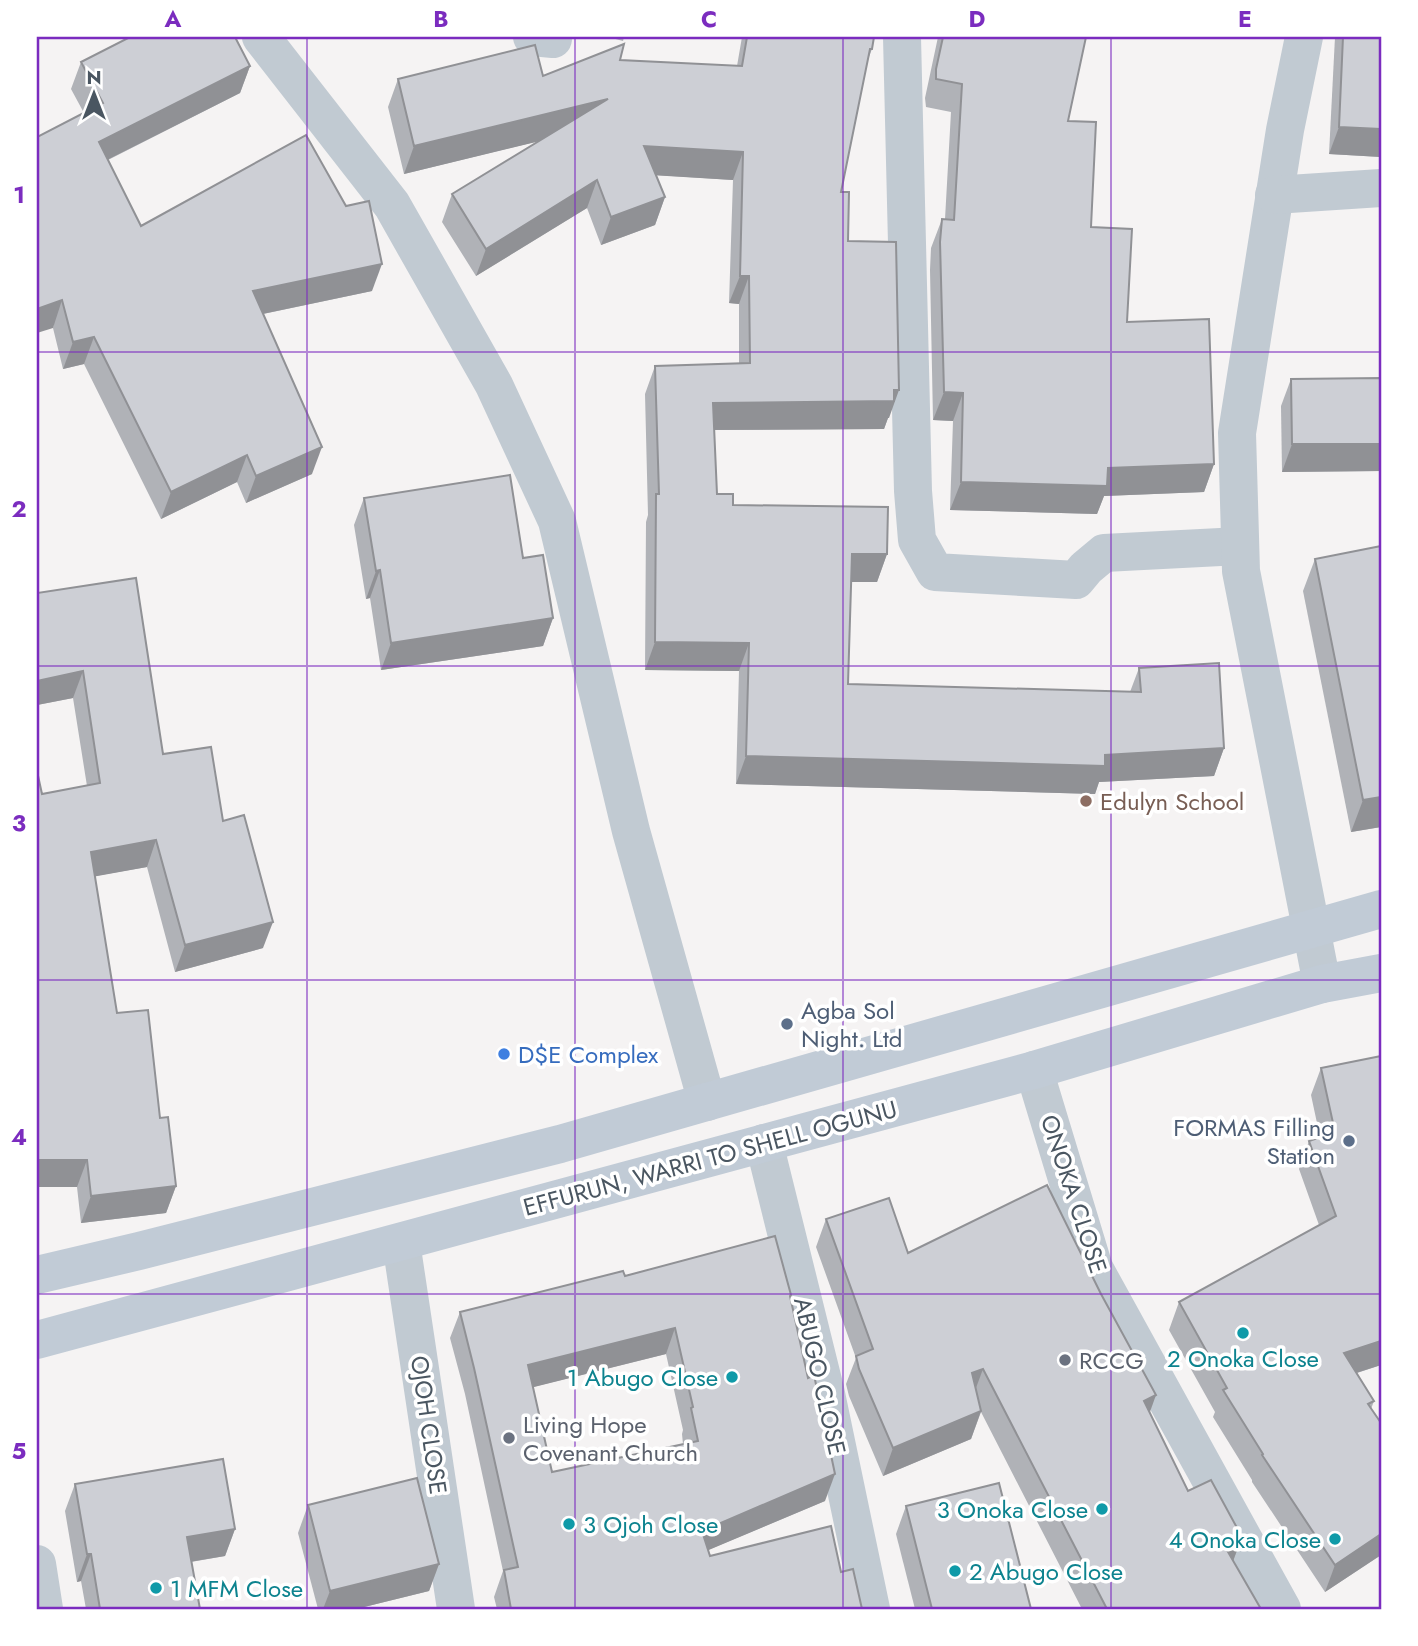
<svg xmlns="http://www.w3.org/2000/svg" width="1418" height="1646" font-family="Jost,sans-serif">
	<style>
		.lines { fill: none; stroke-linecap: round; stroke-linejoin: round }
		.minor { stroke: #c1cad2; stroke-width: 38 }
		.secondary { stroke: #c1cbd6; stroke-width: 38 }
		.wall { fill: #b0b2b7; fill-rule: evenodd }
		.shaded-wall { fill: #909195 }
		.building { fill: #cdcfd5; stroke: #909195; stroke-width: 2; fill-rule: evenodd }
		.grid { fill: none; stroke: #7b2cbf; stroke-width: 2; stroke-opacity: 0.55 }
		.education-dot { fill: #8d6e63; stroke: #fff; stroke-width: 2.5 }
		.service-dot { fill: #5c6f8a; stroke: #fff; stroke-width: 2.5 }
		.shop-dot { fill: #3f7fe0; stroke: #fff; stroke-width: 2.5 }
		.culture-dot { fill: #0f9aa8; stroke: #fff; stroke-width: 2.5 }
		.worship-dot { fill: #6b7280; stroke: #fff; stroke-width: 2.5 }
		.labels { text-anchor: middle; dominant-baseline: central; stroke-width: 7; stroke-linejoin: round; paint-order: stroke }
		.education-label { font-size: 24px; fill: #785e54; stroke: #fff; text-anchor: start }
		.service-label { font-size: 24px; fill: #4e5e75; stroke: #fff; text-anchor: start }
		.shop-label { font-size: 24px; fill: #366cbe; stroke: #fff; text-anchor: start }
		.street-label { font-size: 24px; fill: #4a5661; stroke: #fff }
		.culture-label { font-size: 24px; fill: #0d838f; stroke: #fff; text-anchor: end }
		.worship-label { font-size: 24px; fill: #5b616d; stroke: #fff; text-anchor: start }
		.neatline { fill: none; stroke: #7b2cbf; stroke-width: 2.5 }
		.grid-label { font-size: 23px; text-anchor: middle; font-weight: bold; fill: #7b2cbf }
	</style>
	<rect width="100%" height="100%" fill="#f5f3f3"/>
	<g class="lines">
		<g class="minor">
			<path d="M261,37l131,168 102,180 63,136 74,310 76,271"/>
			<path d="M532,37l21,2"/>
			<path d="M902,37l11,454 4,49 18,32 141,8 10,-12 18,-15 136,-7"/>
			<path d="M1304,37l-19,93 -48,303 4,138 81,413"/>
			<path d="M1274,195l107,-7"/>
			<path d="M1034,1070l60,198 188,341"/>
			<path d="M764,1143l61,246 46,220"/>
			<path d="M401,1242l55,367"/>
			<path d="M37,1564l7,45"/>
		</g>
		<g class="secondary">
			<path d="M37,1275l102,-24 421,-107 821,-235"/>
			<path d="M37,1340l997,-270 288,-86 59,-11"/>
		</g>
	</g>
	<g class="wall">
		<path d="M608,37h16l-1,4z"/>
		<path d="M742,37h132l-2,12 -5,13 -26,130 7,49 41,177h-1l-4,11 -170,1 3,64 16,11 154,49 -10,28h-26l-3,102 282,8 9,-24 85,80 -10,28 -115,6 -4,12 -359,-10 3,-113 -94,-1 1,-148 2,-7 -3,-121 10,-28 84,-3v-59l-10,-1 4,-123 -77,-5 9,22 -10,28 -54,20 -14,-37 -111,68 -34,-54 10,-28 87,-53 -135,33 -16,-67 10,-28 145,-3 77,-16 117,6z"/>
		<path d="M938,37h148l-18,84 23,106 36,95 87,142 -10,28 -100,4 -7,18 -147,-4 3,-89 -20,-1 -3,-150 1,-22 11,-29h3l6,-107 -25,-5 -1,-9z"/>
		<path d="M1335,37h46v120l-52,-3z"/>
		<path d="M81,62l169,4 -10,27 -132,67 33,66 231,65 -109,23 49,160 -66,29 -9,-21 -76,37 -77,-155 -21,5 -10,-41 31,-215 -13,-24z"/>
		<path d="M1381,378v93l-99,1 -1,-66 10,-27z"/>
		<path d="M364,498l159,60 30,60 -10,28 -162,24 -11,-72 -4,1 -12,-74z"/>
		<path d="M1381,546v281l-30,5 -48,-241 12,-32z"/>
		<path d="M37,593l126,161 60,67 40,127 -88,24 -28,-105 -52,9 22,137 43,105 16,68 -10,27 -85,10 -4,-36h-40l5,-393 45,-8 -14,-88 -36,7z"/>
		<path d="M1381,1056v309l-24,8 17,28 -3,8 10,146 -56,37 -73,-110v-2l-39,-63 2,-5 -46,-82 10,-28 140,-77 -20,-56 10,-28 11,-4 -9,-42 10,-27z"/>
		<path d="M826,1219l82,34 241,160 39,78 54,46 -9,24 28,48h-179l-101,-197 -10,27 -88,37 -34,-80 -3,-12 10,-26 -40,-111z"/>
		<path d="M625,1276l166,19 -1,3 35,203 -117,49 2,6 131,16 21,37h-365l-3,-12 9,-26 -38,-177 -15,-56 10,-26zM666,1354l17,76 -1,4 1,10 -131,28 -19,-85z"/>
		<path d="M75,1484l160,45 -10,27 -34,6 9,47h-114l-5,-28 -4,1 -12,-71z"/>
		<path d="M308,1505l131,59 -10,27 -73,18h-38l-20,-76z"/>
		<path d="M906,1506l125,103h-116l-19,-75z"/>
	</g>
	<g class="shaded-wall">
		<path d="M250,66l-10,27 -151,76 10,-27z"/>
		<path d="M608,99l-10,28 -194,47 10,-28z"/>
		<path d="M1339,127l42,2v28l-52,-3z"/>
		<path d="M644,146l99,6 -10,28 -99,-6z"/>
		<path d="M597,180l-10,28 -111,68 10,-27z"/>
		<path d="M665,197l-10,28 -54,20 10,-28z"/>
		<path d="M382,264l-10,27 -129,27 10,-27z"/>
		<path d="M740,276h9l-10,28 -10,-1z"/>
		<path d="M62,300l-9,28 -16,5v-24z"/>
		<path d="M94,337l-10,27 -21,5 10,-27z"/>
		<path d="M894,390h5l-10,28h-1l-4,11 -181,1 10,-27z"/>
		<path d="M944,392l19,1 -10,28 -20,-1z"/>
		<path d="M1292,444h89v27l-99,1z"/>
		<path d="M322,447l-10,27 -66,29 10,-27z"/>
		<path d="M247,455l-10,27 -76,37 10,-27z"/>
		<path d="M1214,464l-10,28 -100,4 -7,18 -147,-4 11,-28 147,-14z"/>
		<path d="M852,554h35l-10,28h-35z"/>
		<path d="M380,570l-10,28 -4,1 10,-28z"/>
		<path d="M553,618l-10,28 -162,24 10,-27z"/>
		<path d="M655,642l94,1 -10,28 -94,-1z"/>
		<path d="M83,671l-10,27 -36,7v-24z"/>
		<path d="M1224,748l-10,28 -115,6 -4,12 -359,-10 10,-28 359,-1z"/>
		<path d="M1381,797v30l-30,5 12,-32z"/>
		<path d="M156,840l-9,27 -66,12 10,-27z"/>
		<path d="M273,922l-10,26 -88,24 10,-27z"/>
		<path d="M37,1160h50l-10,27h-40z"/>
		<path d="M176,1186l-10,27 -85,10 10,-27z"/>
		<path d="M675,1328l-9,26 -148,37 10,-26z"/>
		<path d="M1381,1341v24l-47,15 10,-27z"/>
		<path d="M983,1369l-10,27 -1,-23z"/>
		<path d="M1156,1395l-10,28 -2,-22z"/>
		<path d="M981,1411l-10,28 -88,37 10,-28z"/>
		<path d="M835,1474l-10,27 -133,56 10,-26z"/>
		<path d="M235,1529l-10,27 -48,8 10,-27z"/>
		<path d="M1381,1534v21l-56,37 10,-27z"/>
		<path d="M1242,1537l-10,27 -8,-19z"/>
		<path d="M87,1554h4l-10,27 -4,1z"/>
		<path d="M439,1564l-10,27 -73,18h-33l7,-18z"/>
	</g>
	<g class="building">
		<path d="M130,37h105l15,29 -151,76 42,84 165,-91 40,71 23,-5 13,63 -129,27 69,156 -66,29 -9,-21 -76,37 -77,-155 -21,5 -11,-42 -25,9v-172l66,-34 -22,-41z"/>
		<path d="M747,37h127l-2,12h-2l-29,143h8l-1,49 48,1 3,148h-5v11l-181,2 4,91h16v11l155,2 -1,47h-35l-4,130 293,8 -2,-24 80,-5 5,85 -119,7v11l-359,-10 3,-113 -94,-1 1,-148h3l-4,-128 95,-3 -1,-87h-9l3,-124 -99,-6 21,51 -54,20 -14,-37 -111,69 -34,-55 156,-95 -194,47 -16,-67 137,-34 8,31 81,-32 -4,16 122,6z"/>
		<path d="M943,37h143l-18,84 28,1 -5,105 41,2 -5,93 82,-3 5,145 -106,4 -1,18 -146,-4 2,-89 -19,-1 -4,-150 2,-23 12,1 8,-136 -26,-5v-10z"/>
		<path d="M1343,37h38v92l-42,-2z"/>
		<path d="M1381,378v66h-89l-1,-65z"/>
		<path d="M510,475l13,83 20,-3 10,63 -162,25 -11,-73 -4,1 -12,-73z"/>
		<path d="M1381,546v251l-18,3 -48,-241z"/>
		<path d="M136,578l27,176 48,-7 12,74 21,-6 29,107 -88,23 -29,-105 -65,12 26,161 31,-3 12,108 8,-1 8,69 -85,10 -4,-36h-50v-389l5,23 58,-11 -17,-112 -46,10v-88z"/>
		<path d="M1381,1056v285l-37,12 30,48 -6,3 13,19v111l-46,31 -73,-110 1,-1 -40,-64 4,-2 -48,-86 157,-86 -27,-75 26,-9 -14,-64z"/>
		<path d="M1047,1185l54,109 55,101 -12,6 44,90 23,-11 31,57 -18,8 37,64h-154l-124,-240 -11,4 9,38 -88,37 -34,-79 -3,-13 17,-7 -47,-130 63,-21 19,55z"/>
		<path d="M775,1236l16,59 -1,1 18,82 6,-3 21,99 -133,57 8,25 121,-30 10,46 12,-3 9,40h-351l-7,-39 14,-3 -44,-199 -14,-56 163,-41 2,5zM675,1328l18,79 -2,1 7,33 -146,31 -24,-107z"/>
		<path d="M223,1459l12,70 -48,8 13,72h-100l-9,-55h-4l-12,-70z"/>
		<path d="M417,1478l22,86 -109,27 -22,-86z"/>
		<path d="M999,1483l32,126h-99l-26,-103z"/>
	</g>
	<path class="grid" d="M307,37v1572M575,37v1572M843,37v1572M1111,37v1572M37,352h1344M37,666h1344M37,980h1344M37,1294h1344"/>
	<circle class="education-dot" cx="1086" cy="801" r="7"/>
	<g class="service-dot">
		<circle cx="787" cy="1024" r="7"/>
		<circle cx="1349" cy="1141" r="7"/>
	</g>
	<circle class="shop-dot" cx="504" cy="1054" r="7"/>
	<g class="culture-dot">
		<circle cx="1243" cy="1333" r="7"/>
		<circle cx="732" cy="1377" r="7"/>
		<circle cx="1102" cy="1509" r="7"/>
		<circle cx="569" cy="1524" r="7"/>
		<circle cx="1335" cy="1539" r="7"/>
		<circle cx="955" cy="1571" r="7"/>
		<circle cx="156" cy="1588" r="7"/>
	</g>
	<g class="worship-dot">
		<circle cx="1065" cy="1360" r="7"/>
		<circle cx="509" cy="1438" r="7"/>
	</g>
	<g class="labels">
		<g class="education-label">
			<text x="1100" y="801">Edulyn School</text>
		</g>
		<g class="service-label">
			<text x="801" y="1010">Agba Sol<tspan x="801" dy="28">Night. Ltd</tspan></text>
			<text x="1335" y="1127" text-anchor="end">FORMAS Filling<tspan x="1335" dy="28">Station</tspan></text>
		</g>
		<g class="shop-label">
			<text x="518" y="1054">D$E Complex</text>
		</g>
		<g class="street-label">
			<text transform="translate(710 1158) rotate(-15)">EFFURUN, WARRI TO SHELL OGUNU</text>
			<text transform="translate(1074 1194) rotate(72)">ONOKA CLOSE</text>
			<text transform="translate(820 1376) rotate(77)">ABUGO CLOSE</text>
			<text transform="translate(429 1425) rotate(82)">OJOH CLOSE</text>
		</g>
		<g class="culture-label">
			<text x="1243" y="1358" text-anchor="middle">2 Onoka Close</text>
			<text x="718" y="1377">1 Abugo Close</text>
			<text x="1088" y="1509">3 Onoka Close</text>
			<text x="583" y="1524" text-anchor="start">3 Ojoh Close</text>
			<text x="1321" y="1539">4 Onoka Close</text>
			<text x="969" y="1571" text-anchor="start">2 Abugo Close</text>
			<text x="170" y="1588" text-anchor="start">1 MFM Close</text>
		</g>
		<g class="worship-label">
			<text x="1079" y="1360">RCCG</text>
			<text x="523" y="1424">Living Hope<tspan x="523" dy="28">Covenant Church</tspan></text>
		</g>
	</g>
	<rect width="1418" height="1646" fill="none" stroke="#ffffff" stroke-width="77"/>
	<g transform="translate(94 94)" stroke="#ffffff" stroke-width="5" paint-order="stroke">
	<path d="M0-5L12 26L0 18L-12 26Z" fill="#4a5661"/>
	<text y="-10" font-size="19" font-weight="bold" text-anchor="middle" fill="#4a5661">N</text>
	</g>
	<rect x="38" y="38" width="1342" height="1570" class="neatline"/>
	<g class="grid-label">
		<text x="173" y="27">A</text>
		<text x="441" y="27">B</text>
		<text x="709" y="27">C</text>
		<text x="977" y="27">D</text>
		<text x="1245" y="27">E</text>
		<text x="19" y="203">1</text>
		<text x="19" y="517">2</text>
		<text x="19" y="831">3</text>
		<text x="19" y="1145">4</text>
		<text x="19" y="1459">5</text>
	</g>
</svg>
